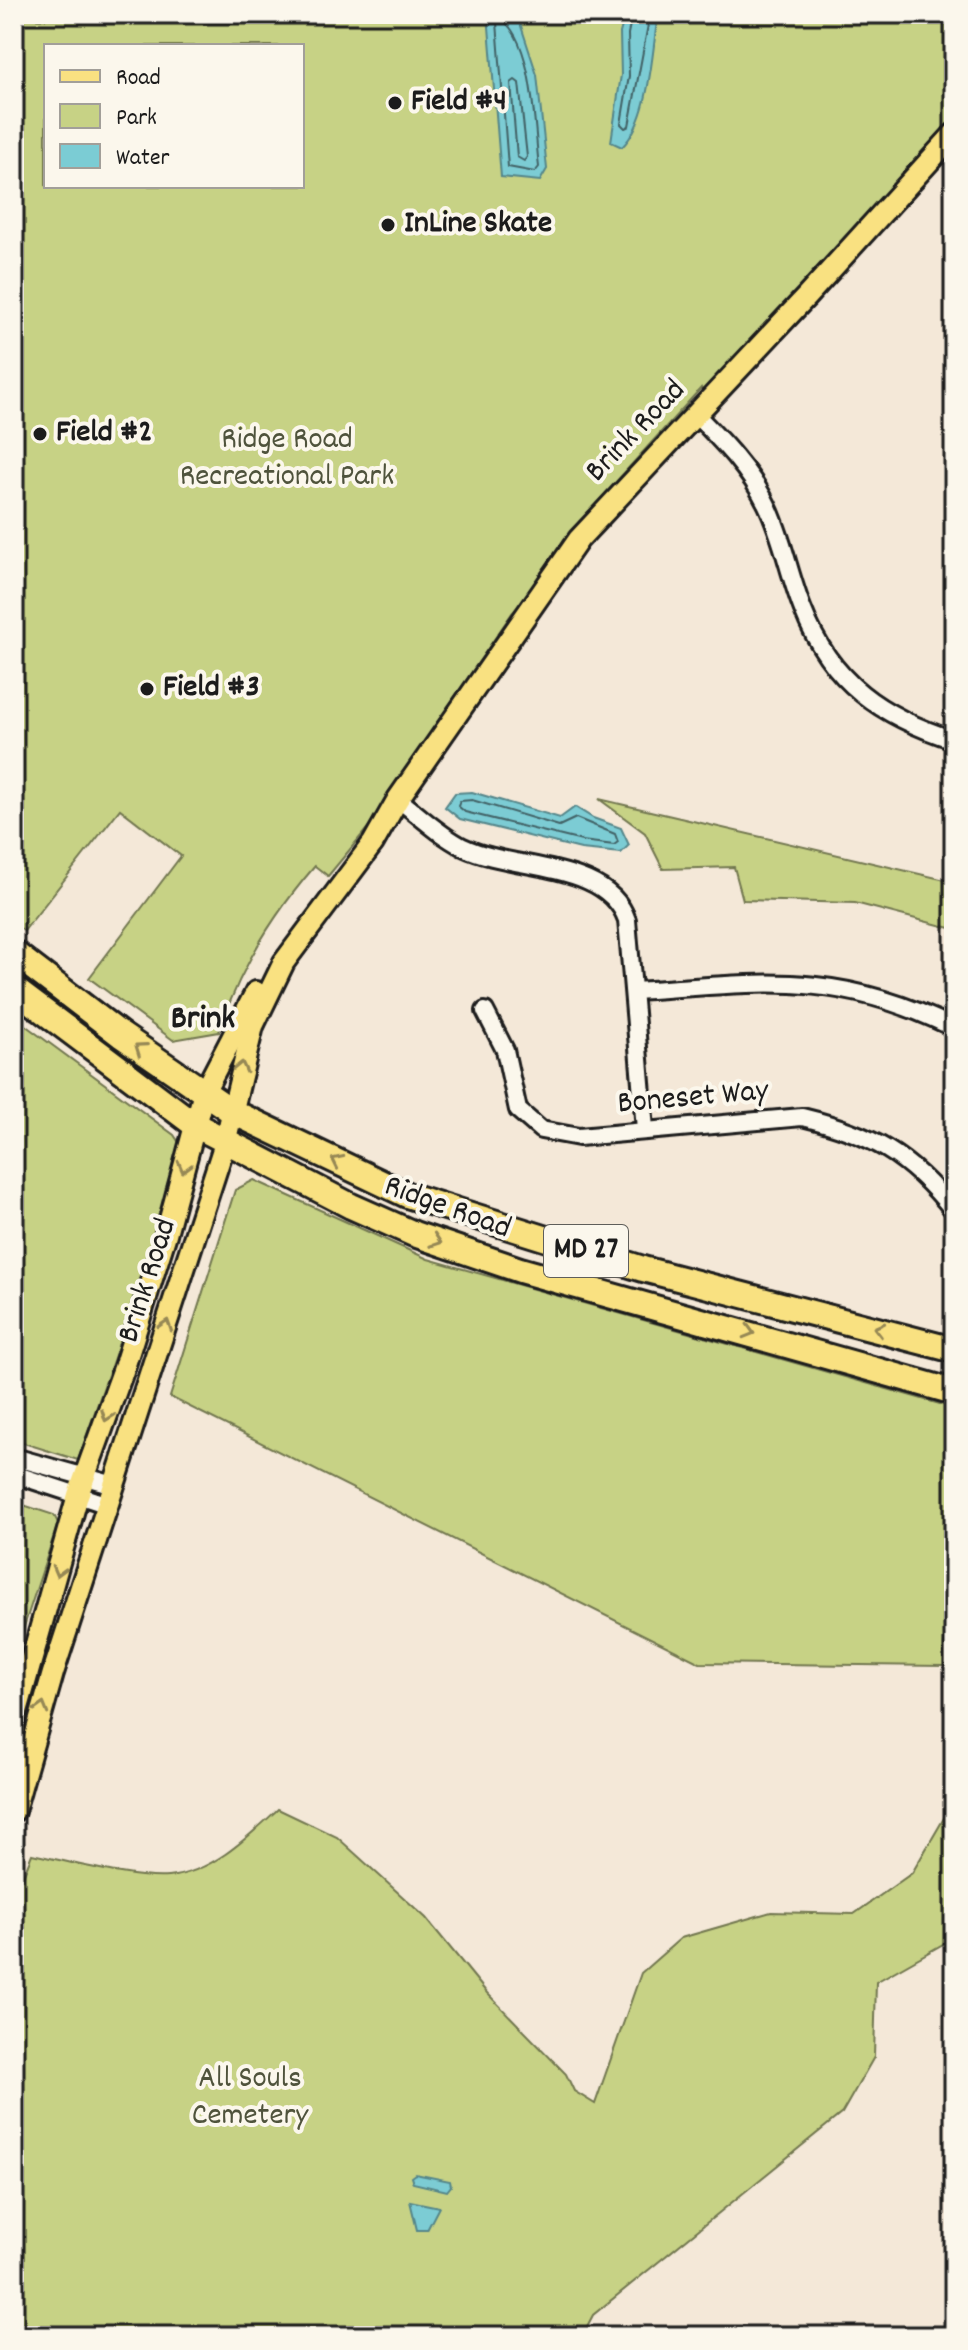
<svg xmlns="http://www.w3.org/2000/svg" width="968" height="2350" font-family="Dekko,sans-serif">
	<style>
		.green { fill: #c7d285; stroke: #727750; stroke-width: 2; fill-rule: evenodd }
		.water { fill: #7bccd4; stroke: #55868a; stroke-width: 2 }
		.lines { fill: none; stroke-linecap: round; stroke-linejoin: round }
		.shore { stroke: #426266; stroke-width: 2 }
		.minor-casing { stroke: #1c1c1c; stroke-width: 22 }
		.major-casing { stroke: #1c1c1c; stroke-width: 26 }
		.highway-casing { stroke: #1c1c1c; stroke-width: 30 }
		.minor { stroke: #fbf7ec; stroke-width: 16 }
		.major { stroke: #f9e181; stroke-width: 20 }
		.highway { stroke: #f9e181; stroke-width: 24 }
		.oneway { stroke: #968854 }
		.poi-dot { fill: #1c1c1c; stroke: #fbf7ec; stroke-width: 3 }
		.labels { text-anchor: middle; dominant-baseline: central; stroke-width: 8; stroke-linejoin: round; paint-order: stroke }
		.shield { fill: #fbf7ec; stroke: #5f5e5a; stroke-width: 2 }
		.shield-label { font-size: 30px; font-weight: bold; fill: #1c1c1c }
		.poi-label { font-size: 32px; font-weight: bold; fill: #1c1c1c; stroke: #fbf7ec; text-anchor: start }
		.street-label { font-size: 32px; fill: #1c1c1c; stroke: #fbf7ec }
		.park-label { font-size: 32px; fill: #4f533c; stroke: #fbf7ec }
		.neighbourhood-label { font-size: 34px; font-weight: bold; fill: #1c1c1c; stroke: #fbf7ec }
	</style>
	<rect width="100%" height="100%" fill="#f4e8d8"/>
	<filter id="ink" filterUnits="userSpaceOnUse"><feTurbulence type="fractalNoise" baseFrequency=".0125" numOctaves="2"/><feDisplacementMap in="SourceGraphic" scale="16" xChannelSelector="R" yChannelSelector="G"/><feConvolveMatrix kernelMatrix="1 2 1 2 8 2 1 2 1" color-interpolation-filters="sRGB"/></filter>
	<g filter="url(#ink)">
		<g class="green">
			<path d="M240,14h714v108l-251,272 -2,-6 -137,151 -30,50 -22,24 -90,132 11,4 -105,127 -13,-10c-43,50 -76,103 -96,166l-46,8 -84,-62 92,-122 -61,-47 -96,122 -10,-7v-906l225,5zM46,46h256v140h-256z"/>
			<path d="M599,799l355,83v47l-99,-26 -112,-3 -9,-33 -71,2 -18,-36z"/>
			<path d="M14,1017l160,118 6,9 -46,157 -56,159 -64,-20z"/>
			<path d="M254,1180l174,79 526,149v196l-10,41v21l-244,-3 -530,-266 65,-207z"/>
			<path d="M14,1502l40,13 4,8 -44,134z"/>
			<path d="M954,1801v126l-11,17 -67,38 -2,75 -32,56 -249,202 -11,21h-568v-438l18,-44c34,7 103,26 136,23 45,-5 79,-39 110,-68l59,28 89,81 61,75 79,81 8,17 21,13 46,-131 40,-35 90,-26 83,2 58,-41z"/>
		</g>
		<g class="water">
			<path d="M488,14h18l14,9 17,52 10,94 -7,12 -39,-4z"/>
			<path d="M658,14c-6,38 -8,106 -36,133l-11,-5 10,-67 -1,-42 5,-18z"/>
			<path d="M472,792l88,26 15,-11 18,11 28,10 8,17 -8,8 -40,-4 -121,-30 -15,-12 10,-14z"/>
			<path d="M415,2174l35,7 1,5 -4,5 -34,-8 -2,-6z"/>
			<path d="M410,2201l29,6 -12,23h-10z"/>
		</g>
		<g class="lines">
			<g class="shore">
				<path d="M632,14l-4,20 1,42 -8,48 4,4 4,-2 21,-112"/>
				<path d="M500,18c34,22 34,109 39,149l-4,5 -27,-5 -11,-145z"/>
				<path d="M515,80l4,3 8,74 -3,4 -7,-4 -6,-74z"/>
				<path d="M472,800l87,26 17,-8 39,16 3,8 -4,3 -32,-4 -117,-29 -7,-6 2,-5z"/>
			</g>
			<defs>
				<g id="minor">
					<path d="M695,414c27,27 55,56 72,91 16,33 22,70 36,105 28,73 79,107 151,130"/>
					<path d="M398,799c21,16 40,35 65,48 50,24 144,14 164,73l18,209"/>
					<path d="M634,991c126,-8 202,-22 320,37"/>
					<path d="M485,1011l20,39 13,60 23,20 38,7 223,-20c70,17 107,38 152,94"/>
					<path d="M14,1457l100,28"/>
					<path d="M14,1474l94,31"/>
				</g>
				<g id="major">
					<path d="M14,1722l64,-227 45,-124 43,-137 38,-142 52,-100"/>
					<path d="M14,1811l39,-138 172,-530 28,-117 31,-64 89,-119 25,-44 181,-260 228,-243 147,-162"/>
				</g>
				<g id="highway">
					<path d="M14,953l107,82 112,77 174,83 236,74 311,81"/>
					<path d="M14,989l181,136 156,81 63,28 106,36 434,122"/>
				</g>
			</defs>
			<use href="#minor" class="minor-casing"/>
			<use href="#major" class="major-casing"/>
			<use href="#highway" class="highway-casing"/>
			<use href="#minor" class="minor"/>
			<use href="#major" class="major"/>
			<use href="#highway" class="highway"/>
		</g>
		<defs><path id="oneway-chevron" d="M-2-3.5L2.5 0L-2 3.5" fill="none" stroke-width="1.6" stroke-linecap="round" stroke-linejoin="round" transform="scale(2)"/></defs>
		<g class="oneway">
			<use href="#oneway-chevron" transform="translate(140 1048) rotate(-145)"/>
			<use href="#oneway-chevron" transform="translate(241 1067) rotate(-77)"/>
			<use href="#oneway-chevron" transform="translate(337 1161) rotate(-154)"/>
			<use href="#oneway-chevron" transform="translate(184 1167) rotate(105)"/>
			<use href="#oneway-chevron" transform="translate(436 1241) rotate(19)"/>
			<use href="#oneway-chevron" transform="translate(166 1325) rotate(-72)"/>
			<use href="#oneway-chevron" transform="translate(879 1329) rotate(-166)"/>
			<use href="#oneway-chevron" transform="translate(749 1332) rotate(16)"/>
			<use href="#oneway-chevron" transform="translate(107 1416) rotate(110)"/>
			<use href="#oneway-chevron" transform="translate(58 1571) rotate(105)"/>
			<use href="#oneway-chevron" transform="translate(42 1708) rotate(-74)"/>
		</g>
	</g>
	<g class="poi-dot">
		<circle cx="395" cy="103" r="8"/>
		<circle cx="388" cy="225" r="8"/>
		<circle cx="40" cy="434" r="8"/>
		<circle cx="147" cy="689" r="8"/>
	</g>
	<g class="labels">
		<rect class="shield" x="544" y="1225" width="84" height="52" rx="6"/>
		<g class="shield-label">
			<text x="586" y="1251">MD 27</text>
		</g>
		<g class="poi-label">
			<text x="411" y="103">Field #4</text>
			<text x="404" y="225">InLine Skate</text>
			<text x="56" y="434">Field #2</text>
			<text x="163" y="689">Field #3</text>
		</g>
		<g class="street-label">
			<text transform="translate(637 432) rotate(-46)">Brink Road</text>
			<text transform="translate(693 1099) rotate(-5)">Boneset Way</text>
			<text transform="translate(447 1209) rotate(20)">Ridge Road</text>
			<text transform="translate(149 1281) rotate(-72)">Brink Road</text>
		</g>
		<g class="park-label">
			<text x="287" y="441">Ridge Road<tspan x="287" dy="37">Recreational Park</tspan></text>
			<text x="250" y="2080">All Souls<tspan x="250" dy="37">Cemetery</tspan></text>
		</g>
		<g class="neighbourhood-label">
			<text x="203" y="1020">Brink</text>
		</g>
	</g>
	<rect width="968" height="2350" fill="none" stroke="#fbf7ec" stroke-width="48"/>
	<rect x="24" y="24" width="920" height="2302" fill="none" stroke="#1c1c1c" stroke-width="3" filter="url(#ink)"/>
	<rect x="44" y="44" width="260" height="144" fill="#fbf7ec" stroke="#a29f99" stroke-width="2"/>
	<rect x="60" y="70" width="40" height="12" fill="#f9e181" stroke="#a29f99" stroke-width="2"/>
	<text x="116" y="84" font-size="24" fill="#1c1c1c">Road</text>
	<rect x="60" y="104" width="40" height="24" fill="#c7d285" stroke="#a29f99" stroke-width="2"/>
	<text x="116" y="124" font-size="24" fill="#1c1c1c">Park</text>
	<rect x="60" y="144" width="40" height="24" fill="#7bccd4" stroke="#a29f99" stroke-width="2"/>
	<text x="116" y="164" font-size="24" fill="#1c1c1c">Water</text>
</svg>
